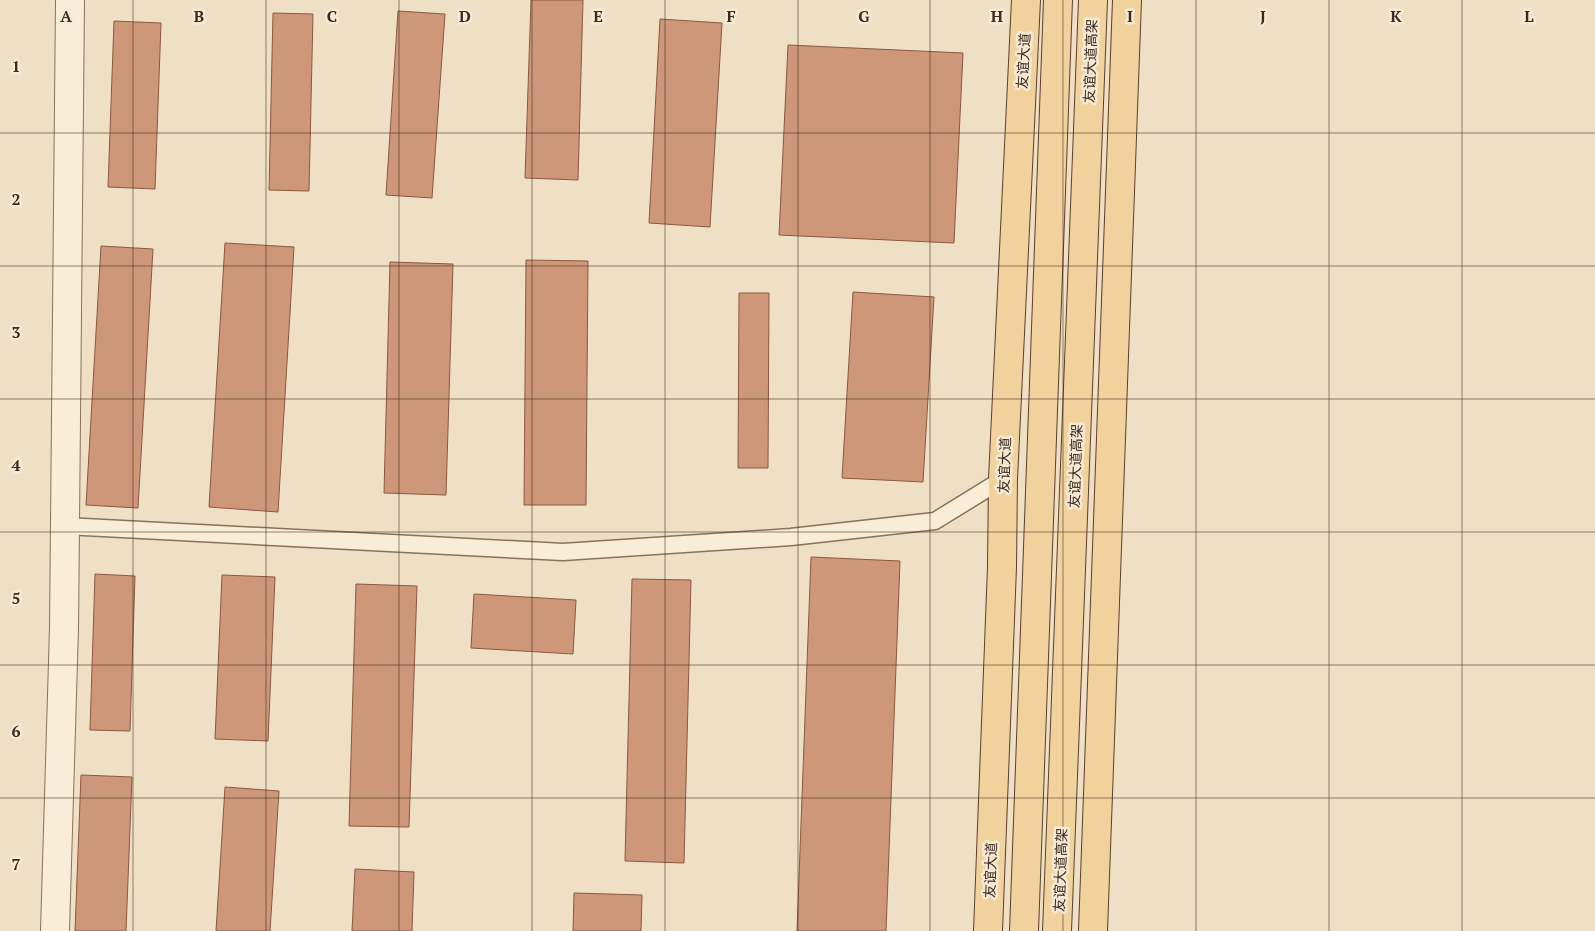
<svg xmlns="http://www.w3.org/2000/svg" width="1595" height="931" font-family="'PT Serif','Noto Sans SC',serif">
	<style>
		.building { fill: #ce977a; stroke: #8a5840 }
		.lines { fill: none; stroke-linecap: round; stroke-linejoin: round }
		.service-casing { stroke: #8a715a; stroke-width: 19 }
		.minor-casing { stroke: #8a715a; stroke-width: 30 }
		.primary-casing { stroke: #583f2f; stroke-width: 30 }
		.service { stroke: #f9edd8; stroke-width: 16 }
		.minor { stroke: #f9edd8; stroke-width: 28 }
		.primary { stroke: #f2d29c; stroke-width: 28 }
		.grid { fill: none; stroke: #3a2a1f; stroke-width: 1; stroke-opacity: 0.55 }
		.labels { text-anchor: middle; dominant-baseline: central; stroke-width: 5; stroke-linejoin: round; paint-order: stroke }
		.street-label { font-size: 14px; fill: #3a2a1f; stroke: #f6ead5 }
		.grid-label { font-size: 16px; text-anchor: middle; font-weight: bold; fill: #3a2a1f; stroke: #f6ead5; stroke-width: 5; stroke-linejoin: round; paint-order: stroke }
	</style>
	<rect width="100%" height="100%" fill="#efdfc5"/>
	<g class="building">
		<path d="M531,0h52l-5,180 -53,-2z"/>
		<path d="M398,11l47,3 -13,184 -46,-3z"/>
		<path d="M273,13l40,1 -4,177 -40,-1z"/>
		<path d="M660,19l62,4 -12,204 -61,-4z"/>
		<path d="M114,21l47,2 -6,166 -47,-2z"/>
		<path d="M788,45l175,8 -9,190 -175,-8z"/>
		<path d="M225,243l69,4 -16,265 -69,-5z"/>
		<path d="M101,246l52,3 -15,259 -52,-3z"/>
		<path d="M526,260l62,1 -2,244h-62z"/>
		<path d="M390,262l63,2 -7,231 -62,-2z"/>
		<path d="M853,292l81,5 -11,185 -81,-4z"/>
		<path d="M739,293h30l-1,175h-30z"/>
		<path d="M811,557l89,4 -14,370h-89z"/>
		<path d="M95,574l40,2 -5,155 -40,-1z"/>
		<path d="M222,575l53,2 -7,164 -53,-2z"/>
		<path d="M632,579l59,1 -7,283 -59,-2z"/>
		<path d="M356,584l61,2 -8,241 -60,-1z"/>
		<path d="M474,594l102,6 -3,54 -102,-6z"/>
		<path d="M81,775l51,2 -6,154h-51z"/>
		<path d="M225,787l54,4 -9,140h-54z"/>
		<path d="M355,869l59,3 -2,59h-60z"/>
		<path d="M574,893l68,2 -1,36h-68z"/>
	</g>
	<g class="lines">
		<defs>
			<path id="service" d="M65,526l498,26 228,-15 144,-16 68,-42"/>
			<path id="minor" d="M55,931l9,-303 6,-628"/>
			<g id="primary">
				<path d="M988,931l14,-364 1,-88 23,-479"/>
				<path d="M1024,931l34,-931"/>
				<path d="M1057,931l36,-931"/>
				<path d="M1093,931l34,-931"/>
			</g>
		</defs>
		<use href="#service" class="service-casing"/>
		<use href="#minor" class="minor-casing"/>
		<use href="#primary" class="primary-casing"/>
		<use href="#service" class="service"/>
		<use href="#minor" class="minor"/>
		<use href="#primary" class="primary"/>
	</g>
	<path class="grid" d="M133,0v931M266,0v931M399,0v931M532,0v931M665,0v931M798,0v931M930,0v931M1063,0v931M1196,0v931M1329,0v931M1462,0v931M0,133h1595M0,266h1595M0,399h1595M0,532h1595M0,665h1595M0,798h1595"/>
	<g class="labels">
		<g class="street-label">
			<text transform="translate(1023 61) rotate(-87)">友谊大道</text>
			<text transform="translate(1090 61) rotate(-88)">友谊大道高架</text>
			<text transform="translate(1004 465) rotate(-88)">友谊大道</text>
			<text transform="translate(1075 466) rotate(-88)">友谊大道高架</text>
			<text transform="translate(990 870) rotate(-88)">友谊大道</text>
			<text transform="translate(1060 870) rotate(-88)">友谊大道高架</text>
		</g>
	</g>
	<g class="grid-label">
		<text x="66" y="22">A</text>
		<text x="199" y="22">B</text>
		<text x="332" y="22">C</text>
		<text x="465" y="22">D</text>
		<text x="598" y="22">E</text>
		<text x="731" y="22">F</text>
		<text x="864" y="22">G</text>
		<text x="997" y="22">H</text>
		<text x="1130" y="22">I</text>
		<text x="1263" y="22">J</text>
		<text x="1396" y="22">K</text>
		<text x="1529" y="22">L</text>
		<text x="16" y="72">1</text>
		<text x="16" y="205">2</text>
		<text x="16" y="338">3</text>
		<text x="16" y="471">4</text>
		<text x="16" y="604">5</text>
		<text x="16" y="737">6</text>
		<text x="16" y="870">7</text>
	</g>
</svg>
